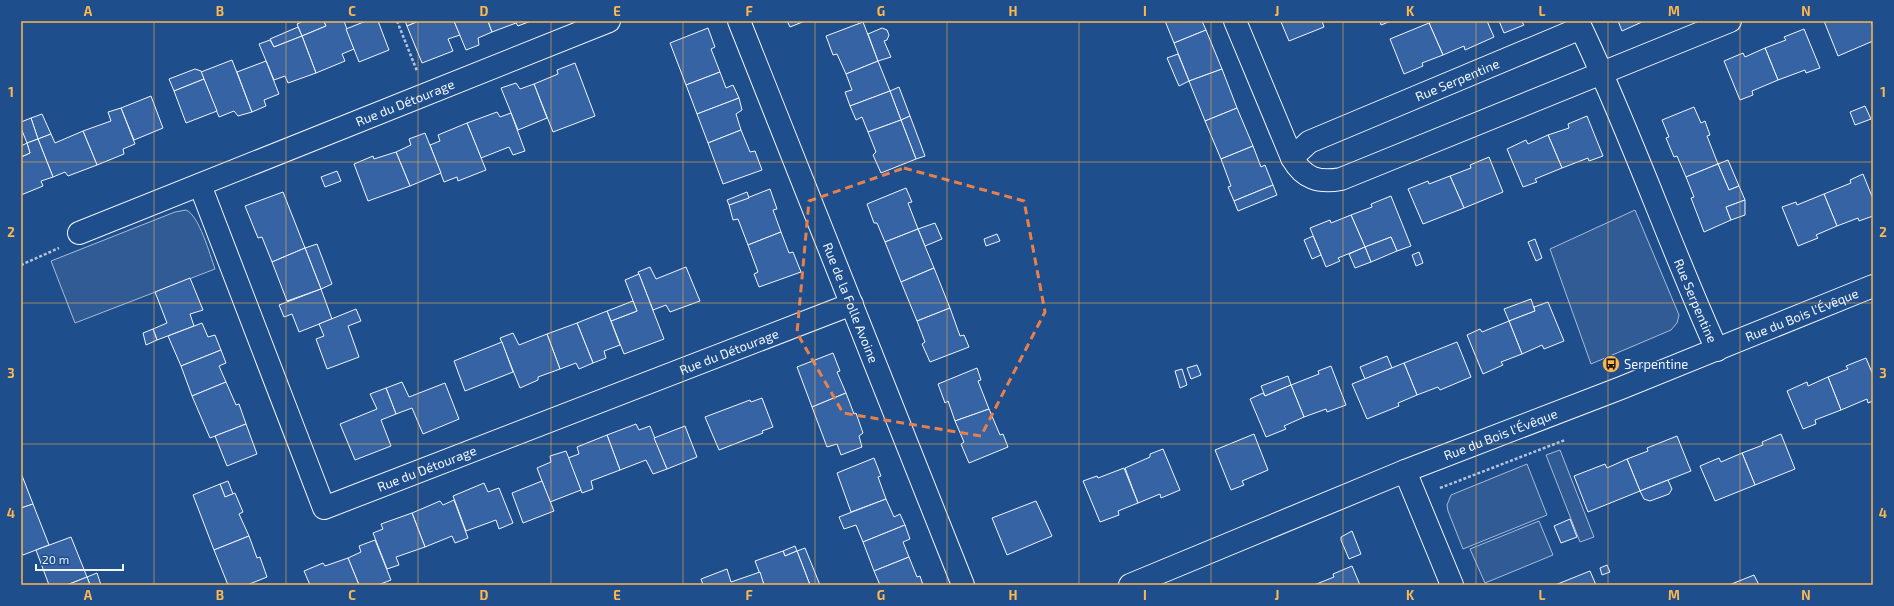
<svg xmlns="http://www.w3.org/2000/svg" width="1894" height="606" font-family="'Exo 2',sans-serif">
	<style>
		.green { fill: #305b95; stroke: #a8bbd7 }
		.building { fill: #3563a3; stroke: #f2f6ff }
		.lines { fill: none; stroke-linecap: round; stroke-linejoin: round }
		.minor-casing { stroke: #f2f6ff; stroke-width: 24 }
		.path { stroke: #b3c4dc; stroke-width: 2.5; stroke-dasharray: 3 2; stroke-linecap: butt }
		.minor { stroke: #1f4e8c; stroke-width: 22 }
		.marked { fill: none; stroke: #ea8049; stroke-width: 3; stroke-dasharray: 8 5; stroke-linejoin: round }
		.grid { fill: none; stroke: #ffb74d; stroke-width: 1; stroke-opacity: 0.55 }
		.labels { text-anchor: middle; dominant-baseline: central; stroke-width: 3; stroke-linejoin: round; paint-order: stroke }
		.street-label { font-size: 13px; fill: #f2f6ff; stroke: #1f4e8c }
		.poi-label { font-size: 13px; fill: #f2f6ff; stroke: #1f4e8c; text-anchor: start }
		.neatline { fill: none; stroke: #ffb74d; stroke-width: 1.5 }
		.grid-label { font-size: 13px; text-anchor: middle; font-weight: bold; fill: #ffb74d }
	</style>
	<rect width="100%" height="100%" fill="#1f4e8c"/>
	<g class="green">
		<path d="M186,210c13,5 24,45 29,59l-140,54 -24,-62 124,-49z"/>
		<path d="M1635,210l44,105 -2,8 -6,7 -80,34 -41,-115z"/>
		<path d="M1560,450l34,87 -14,5 -34,-87z"/>
		<path d="M1527,464l20,51 -84,34 -15,-38 -1,-6 4,-10z"/>
		<path d="M1539,521l14,34 -68,28 -15,-34z"/>
	</g>
	<g class="building">
		<path d="M304,21h20l2,5 -24,10 -5,-12z"/>
		<path d="M324,21h20l10,28 -12,5 3,7 -29,12 -14,-37 24,-10z"/>
		<path d="M366,21h12l11,29 -30,12 -13,-33z"/>
		<path d="M405,21h14l-12,5z"/>
		<path d="M419,21h35l6,14 -12,4 5,12 -31,12 -15,-37z"/>
		<path d="M454,21h34l4,11 -14,6 1,7 -13,5z"/>
		<path d="M488,21h43l-13,5 -2,-3 -24,9z"/>
		<path d="M787,21h18l-15,6z"/>
		<path d="M1165,21h37l4,9 -32,13z"/>
		<path d="M1284,21h38l2,6 -35,14 -8,-19z"/>
		<path d="M1380,21h11l-10,4z"/>
		<path d="M1433,21h54l7,16 -29,13 -1,-4 -21,9 -14,-32z"/>
		<path d="M1499,21h26l-3,1 2,3 -20,8z"/>
		<path d="M1618,21h23l1,1 -20,9z"/>
		<path d="M1824,21h47l2,6v14l-35,15z"/>
		<path d="M863,22l15,39 -32,13 -9,-20 -4,1 -7,-19z"/>
		<path d="M1429,23l14,32 -21,8 1,3 -19,8 -14,-35z"/>
		<path d="M298,27l4,9 -28,11 -4,-8z"/>
		<path d="M708,28l7,19 -4,2 9,23 -34,13 -16,-42z"/>
		<path d="M882,28l5,2 2,5 -2,5 -3,1 7,16 -13,4 -10,-27z"/>
		<path d="M1804,29l16,39 -14,5 -1,-3 -27,10 -13,-32 21,-8 -2,-3z"/>
		<path d="M1206,30l16,39 -33,12 -15,-38z"/>
		<path d="M302,36l14,37 -28,10 -3,-7 -11,4 -15,-36 11,-4 4,7z"/>
		<path d="M1765,48l13,32 -26,11 1,4 -13,5 -16,-39 19,-8 2,4z"/>
		<path d="M1178,54l11,27 -10,5 -12,-28z"/>
		<path d="M232,60l20,52 -14,4 -4,-5 -15,6 -18,-45z"/>
		<path d="M266,61l13,33 -15,6 2,6 -14,6 -15,-40z"/>
		<path d="M878,61l12,30 -40,15 -5,-14 7,-2 -6,-16z"/>
		<path d="M575,63l20,53 -42,16 -19,-48 24,-10 -1,-4z"/>
		<path d="M195,69l6,2 3,8 -30,12 -5,-12z"/>
		<path d="M1222,69l15,39 -32,13 -16,-40z"/>
		<path d="M720,72l6,16 7,-3 6,13 -42,16 -11,-29z"/>
		<path d="M204,79l13,32 -31,12 -12,-32z"/>
		<path d="M516,83l4,6 14,-5 13,34 -29,12 -17,-42z"/>
		<path d="M899,87l11,29 -9,4 -11,-29z"/>
		<path d="M890,91l11,29 -33,12 -6,-15 -6,3 -6,-14z"/>
		<path d="M151,96l12,32 -29,12 -13,-32z"/>
		<path d="M739,98l3,12 -6,4 5,16 -33,13 -11,-29z"/>
		<path d="M1865,106l6,13 -16,6 -5,-13z"/>
		<path d="M1694,107l7,16 4,-2 5,14 -3,1 11,28 -32,13 -9,-21 -3,1 -8,-19 3,-1 -7,-17z"/>
		<path d="M121,108l14,36 -12,5 1,5 -27,11 -14,-34 28,-10 -3,-9z"/>
		<path d="M1237,108l16,38 -32,13 -16,-38z"/>
		<path d="M497,112l3,5 11,-4 14,38 -12,4 -4,-8 -28,11 -14,-35z"/>
		<path d="M42,114l9,20 -13,5 -7,-21z"/>
		<path d="M910,116l15,40 -9,3 -15,-39z"/>
		<path d="M1587,116l16,40 -14,5 -1,-3 -26,10 -14,-33 21,-7 -1,-4z"/>
		<path d="M31,118l7,21 -11,4 -6,-15v-6z"/>
		<path d="M901,120l15,39 -35,14 -8,-18 3,-3 -8,-20z"/>
		<path d="M467,123l19,47 -28,11 -1,-4 -13,5 -14,-37 10,-4 -2,-6z"/>
		<path d="M741,130l9,22 5,-1 7,19 -39,14 -15,-41z"/>
		<path d="M83,131l14,34 -29,11 -3,-4 -12,5 -15,-38 13,-5 4,9z"/>
		<path d="M425,133l16,40 -31,13 -14,-34 15,-7 -2,-6z"/>
		<path d="M1548,135l14,33 -27,11 2,3 -14,5 -16,-38 19,-9 2,4z"/>
		<path d="M38,139l15,38 -12,4 2,5 -22,9v-38l9,-4 -3,-10z"/>
		<path d="M27,143l3,10 -9,4v-11z"/>
		<path d="M1253,146l8,21 4,-2 8,20 -39,16 -6,-14 3,-1 -10,-27z"/>
		<path d="M396,152l14,34 -42,15 -14,-37 19,-8 1,3z"/>
		<path d="M1489,157l14,35 -39,16 -14,-32 21,-8 -1,-3z"/>
		<path d="M1728,160l11,26 -10,4 -11,-26z"/>
		<path d="M1718,164l11,26 10,-4 6,14 -19,7 5,13 -27,12 -13,-34 3,-1 -8,-20z"/>
		<path d="M337,171l4,10 -16,6 -4,-10z"/>
		<path d="M1863,174l10,25v17l-14,5 -1,-3 -21,8 -13,-32 27,-11 -1,-3z"/>
		<path d="M1450,176l14,32 -41,16 -15,-35 20,-8 1,3z"/>
		<path d="M1273,185l4,10 -39,16 -4,-10z"/>
		<path d="M906,188l6,14 -4,1 10,26 -33,13 -8,-19h-3l-7,-19z"/>
		<path d="M770,189l7,20 -4,1 8,22 -33,13 -10,-26 -5,1 -4,-15z"/>
		<path d="M283,192l22,56 -33,14 -10,-25 -4,1 -13,-32z"/>
		<path d="M747,192l2,6 -20,7 -2,-5z"/>
		<path d="M1824,194l13,32 -21,9 2,3 -20,8 -16,-39 14,-5 1,3z"/>
		<path d="M1391,196l20,50 -14,5 -6,-14 -26,10 -14,-32 21,-8 -1,-3z"/>
		<path d="M1745,200v15l-14,5 -5,-13z"/>
		<path d="M1351,215l14,32 -27,11 2,3 -14,6 -16,-39 20,-8 1,3z"/>
		<path d="M935,223l7,16 -17,7 -7,-17z"/>
		<path d="M918,229l16,39 -33,14 -16,-40z"/>
		<path d="M781,232l8,21 4,-1 8,20 -42,15 -5,-13 4,-2 -10,-27z"/>
		<path d="M997,234l3,7 -14,5 -2,-7z"/>
		<path d="M1313,236l8,19 -9,4 -8,-19z"/>
		<path d="M1391,237l6,14 -26,11 -6,-15z"/>
		<path d="M1535,239l7,19 -6,3 -8,-19z"/>
		<path d="M317,244l15,40 -11,5 -16,-41z"/>
		<path d="M1365,247l6,15 -16,6 -6,-14z"/>
		<path d="M305,248l16,41 -34,12 -15,-39z"/>
		<path d="M1419,252l4,11 -7,3 -4,-11z"/>
		<path d="M650,267l6,12 30,-12 14,34 -30,11 -4,-7 -13,5 -15,-38z"/>
		<path d="M934,268l16,40 -33,13 -16,-39z"/>
		<path d="M639,274l25,65 -40,15 -13,-33 26,-10 -12,-31z"/>
		<path d="M190,278l13,32 -13,4 4,12 -37,14 -4,-11 14,-6 -12,-31z"/>
		<path d="M321,289l11,30 -33,13 -7,-18 -8,3 -5,-12z"/>
		<path d="M1531,299l4,12 -26,10 -5,-12z"/>
		<path d="M633,301l4,10 -26,10 -4,-10z"/>
		<path d="M1548,302l16,39 -20,8 -2,-4 -20,9 -13,-33 26,-10 -1,-4z"/>
		<path d="M950,308l10,28 4,-1 5,12 -39,15 -8,-18 3,-2 -8,-21z"/>
		<path d="M356,309l5,12 -13,5 11,31 -32,12 -11,-30 8,-3 -5,-12z"/>
		<path d="M607,311l13,34 -16,6 2,7 -13,5 -16,-40z"/>
		<path d="M1509,321l13,33 -21,8 2,3 -20,9 -16,-39 13,-6 2,3z"/>
		<path d="M202,323l6,14 7,-2 6,15 -40,16 -13,-30z"/>
		<path d="M577,323l16,40 -14,6 -3,-6 -16,6 -13,-35z"/>
		<path d="M153,329l4,11 -11,5 -3,-12z"/>
		<path d="M513,333l6,12 28,-11 13,35 -22,8v3l-18,8 -20,-50z"/>
		<path d="M502,342l11,30 -48,19 -11,-30z"/>
		<path d="M1457,342l14,35 -31,13 -2,-3 -21,8 -13,-32z"/>
		<path d="M221,350l5,13 -7,3 7,16 -34,14 -11,-30z"/>
		<path d="M833,353l7,18 -3,1 9,21 -34,14 -15,-40z"/>
		<path d="M1387,356l5,12 -27,11 -5,-12z"/>
		<path d="M1866,358l7,17v26l-5,2 -1,-4 -26,11 -13,-33 20,-8 -2,-3z"/>
		<path d="M1404,363l13,32 -19,8 1,3 -32,13 -15,-35z"/>
		<path d="M1197,365l4,10 -10,4 -4,-11z"/>
		<path d="M1331,366l15,39 -19,7 -1,-3 -22,8 -13,-32 28,-11 -1,-3z"/>
		<path d="M977,368l4,12 -3,1 11,28 -34,12 -7,-20 -3,2 -7,-19z"/>
		<path d="M1182,369l5,16 -7,3 -5,-17z"/>
		<path d="M1288,376l3,9 -26,11 -4,-10z"/>
		<path d="M1828,377l13,33 -26,10 1,4 -13,5 -16,-38 20,-9 1,4z"/>
		<path d="M226,382l10,23 3,-1 7,20 -36,14 -18,-42z"/>
		<path d="M402,382l7,15 36,-14 14,36 -36,15 -11,-26 -16,6 -10,-26z"/>
		<path d="M1291,385l13,32 -20,9 2,3 -20,8 -16,-38 13,-6 2,3z"/>
		<path d="M386,388l10,26 -15,6 10,26 -36,14 -15,-36 37,-15 -7,-15z"/>
		<path d="M846,393l8,21 2,-1 7,20 -4,3 3,11 -21,8 -4,-11 -10,3 -15,-40z"/>
		<path d="M762,398l11,29 -11,4 1,2 -44,17 -14,-33 45,-17 1,2z"/>
		<path d="M989,409l11,26 3,-1 5,13 -39,16 -8,-19 3,-2 -9,-21z"/>
		<path d="M246,424l11,30 -30,12 -12,-30z"/>
		<path d="M636,424l3,6 11,-4 17,43 -14,5 -7,-14 -26,10 -13,-35z"/>
		<path d="M685,426l12,31 -30,12 -13,-31z"/>
		<path d="M1254,434l14,36 -26,11 2,4 -13,5 -16,-40z"/>
		<path d="M1781,434l14,35 -40,16 -13,-32 21,-8 -1,-3z"/>
		<path d="M607,435l13,35 -29,11 2,8 -11,4 -14,-35 11,-4 -2,-7z"/>
		<path d="M1677,436l14,35 -51,20 -13,-32 21,-8 -1,-3z"/>
		<path d="M1163,449l17,41 -19,8 -1,-4 -22,9 -13,-35 25,-11v-3z"/>
		<path d="M566,451l15,39 -31,12 -13,-34 14,-6 -1,-6z"/>
		<path d="M1742,453l13,32 -40,16 -15,-35 19,-8 2,4z"/>
		<path d="M874,458l7,18 -3,1 8,22 -35,13 -14,-39z"/>
		<path d="M1627,459l13,32 -52,21 -14,-36 31,-12 2,4z"/>
		<path d="M1124,468l14,35 -20,8 1,4 -19,7 -17,-41 14,-5 1,2z"/>
		<path d="M21,473l12,31 -12,4z"/>
		<path d="M1668,480l4,9 -3,5 -19,7 -6,-2 -4,-8z"/>
		<path d="M228,481l5,13 -8,3 -5,-13z"/>
		<path d="M542,481l12,30 -31,12 -11,-30z"/>
		<path d="M484,483l4,9 11,-4 14,35 -14,6 -3,-9 -30,11 -13,-35z"/>
		<path d="M220,484l5,13 10,-4 8,19 -4,2 10,22 -35,14 -21,-55z"/>
		<path d="M886,499l8,18 6,-3 5,11 -42,17 -7,-17 -12,4 -5,-12z"/>
		<path d="M454,500l14,38 -13,5 -3,-7 -27,11 -13,-34 28,-12 3,4z"/>
		<path d="M1036,501l16,35 -45,19 -15,-37z"/>
		<path d="M33,504l16,41 -26,10 -2,-4v-43z"/>
		<path d="M412,513l13,34 -29,10 3,8 -12,4 -14,-36 10,-4 -2,-5z"/>
		<path d="M1570,519l7,18 -16,6 -7,-17z"/>
		<path d="M905,525l5,14 -7,3 6,15 -35,14 -11,-29z"/>
		<path d="M1352,531l9,23 -12,5 -8,-19v-3z"/>
		<path d="M249,536l8,22 3,-1 7,20 -20,8h-19l-14,-35z"/>
		<path d="M71,537l16,40 -20,8h-18l-13,-35z"/>
		<path d="M375,540l16,40 -13,5h-19l-11,-27 13,-6 -2,-6z"/>
		<path d="M795,546l2,5 -12,5 -2,-5z"/>
		<path d="M805,548l15,37h-10l-13,-34z"/>
		<path d="M783,551l2,5 12,-5 13,34h-46l-9,-24z"/>
		<path d="M909,557l8,20 3,-1 3,9h-43l-6,-14z"/>
		<path d="M348,558l11,27h-49l-6,-14 19,-8 2,3z"/>
		<path d="M1607,565l3,7 -8,3 -2,-7z"/>
		<path d="M1352,566l8,19h-46l20,-8 -1,-3z"/>
		<path d="M727,569l4,13 29,-10 4,13h-61l-2,-6z"/>
		<path d="M1590,571l6,14h-41z"/>
		<path d="M97,573l4,12h-11l-3,-8z"/>
		<path d="M1754,575l5,10h-30z"/>
		<path d="M87,577l3,8h-23z"/>
	</g>
	<g class="lines">
		<defs>
			<g id="minor">
				<path id="s1" d="M739,21l224,564"/>
				<path d="M1235,21l57,137c12,21 27,25 49,21l389,-158"/>
				<path id="s2" d="M1292,158l17,-16 272,-114c50,105 88,216 136,322"/>
				<path id="s3" d="M200,185l124,323 528,-204"/>
				<path id="s4" d="M79,233l530,-212"/>
				<path d="M1405,471l47,114"/>
				<path id="s5" d="M1130,585l275,-114 216,-83 252,-102"/>
			</g>
		</defs>
		<use href="#minor" class="minor-casing"/>
		<g class="path">
			<path d="M397,21l20,50"/>
			<path d="M21,265l38,-17"/>
			<path d="M1440,488l125,-48"/>
		</g>
		<use href="#minor" class="minor"/>
	</g>
	<path class="marked" d="M904,168l120,33 21,111 -64,124 -138,-23 -46,-80 12,-132z"/>
	<path class="grid" d="M154,21v564M286,21v564M418,21v564M551,21v564M683,21v564M815,21v564M947,21v564M1079,21v564M1211,21v564M1343,21v564M1476,21v564M1608,21v564M1740,21v564M21,162h1852M21,303h1852M21,444h1852"/>
	<defs>
		<symbol id="bus-disc" viewBox="-11 -11 22 22"><circle r="9.5" fill="#ffb74d" stroke="#1f4e8c"/><path d="M-5-6H5V4H4V6H2V4H-2V6H-4V4H-5ZM-3.5-4V0h7V-4ZM-3.5 1.2v1.5H-2V1.2ZM2 1.2v1.5H3.5V1.2Z" fill="#111"/></symbol>
	</defs>
	<g fill-rule="evenodd">
		<use href="#bus-disc" x="1601" y="354" width="20" height="20"/>
	</g>
	<g class="labels">
		<g class="street-label">
			<text stroke="none"><textPath href="#s2" startOffset="184">Rue Serpentine</textPath></text>
			<text stroke="none"><textPath href="#s4" startOffset="351">Rue du Détourage</textPath></text>
			<text stroke="none"><textPath href="#s2" startOffset="614">Rue Serpentine</textPath></text>
			<text stroke="none"><textPath href="#s1" startOffset="303">Rue de la Folle Avoine</textPath></text>
			<text stroke="none"><textPath href="#s5" startOffset="724">Rue du Bois l'Évêque</textPath></text>
			<text stroke="none"><textPath href="#s3" startOffset="780">Rue du Détourage</textPath></text>
			<text stroke="none"><textPath href="#s5" startOffset="400">Rue du Bois l'Évêque</textPath></text>
			<text stroke="none"><textPath href="#s3" startOffset="456">Rue du Détourage</textPath></text>
		</g>
		<g class="poi-label">
			<text x="1624" y="364">Serpentine</text>
		</g>
	</g>
	<rect width="1894" height="606" fill="none" stroke="#1f4e8c" stroke-width="44"/>
	<path d="M36 564v6h87v-6" fill="none" stroke="#f2f6ff" stroke-width="2"/>
	<text x="42" y="564" font-size="12" fill="#f2f6ff" stroke="#1f4e8c" stroke-width="3" paint-order="stroke">20 m</text>
	<rect x="22" y="22" width="1850" height="562" class="neatline"/>
	<g class="grid-label">
		<text x="88" y="16">A</text>
		<text x="220" y="16">B</text>
		<text x="352" y="16">C</text>
		<text x="484" y="16">D</text>
		<text x="617" y="16">E</text>
		<text x="749" y="16">F</text>
		<text x="881" y="16">G</text>
		<text x="1013" y="16">H</text>
		<text x="1145" y="16">I</text>
		<text x="1277" y="16">J</text>
		<text x="1410" y="16">K</text>
		<text x="1542" y="16">L</text>
		<text x="1674" y="16">M</text>
		<text x="1806" y="16">N</text>
		<text x="11" y="97">1</text>
		<text x="1883" y="97">1</text>
		<text x="11" y="237">2</text>
		<text x="1883" y="237">2</text>
		<text x="11" y="378">3</text>
		<text x="1883" y="378">3</text>
		<text x="11" y="518">4</text>
		<text x="1883" y="518">4</text>
		<text x="88" y="600">A</text>
		<text x="220" y="600">B</text>
		<text x="352" y="600">C</text>
		<text x="484" y="600">D</text>
		<text x="617" y="600">E</text>
		<text x="749" y="600">F</text>
		<text x="881" y="600">G</text>
		<text x="1013" y="600">H</text>
		<text x="1145" y="600">I</text>
		<text x="1277" y="600">J</text>
		<text x="1410" y="600">K</text>
		<text x="1542" y="600">L</text>
		<text x="1674" y="600">M</text>
		<text x="1806" y="600">N</text>
	</g>
</svg>
